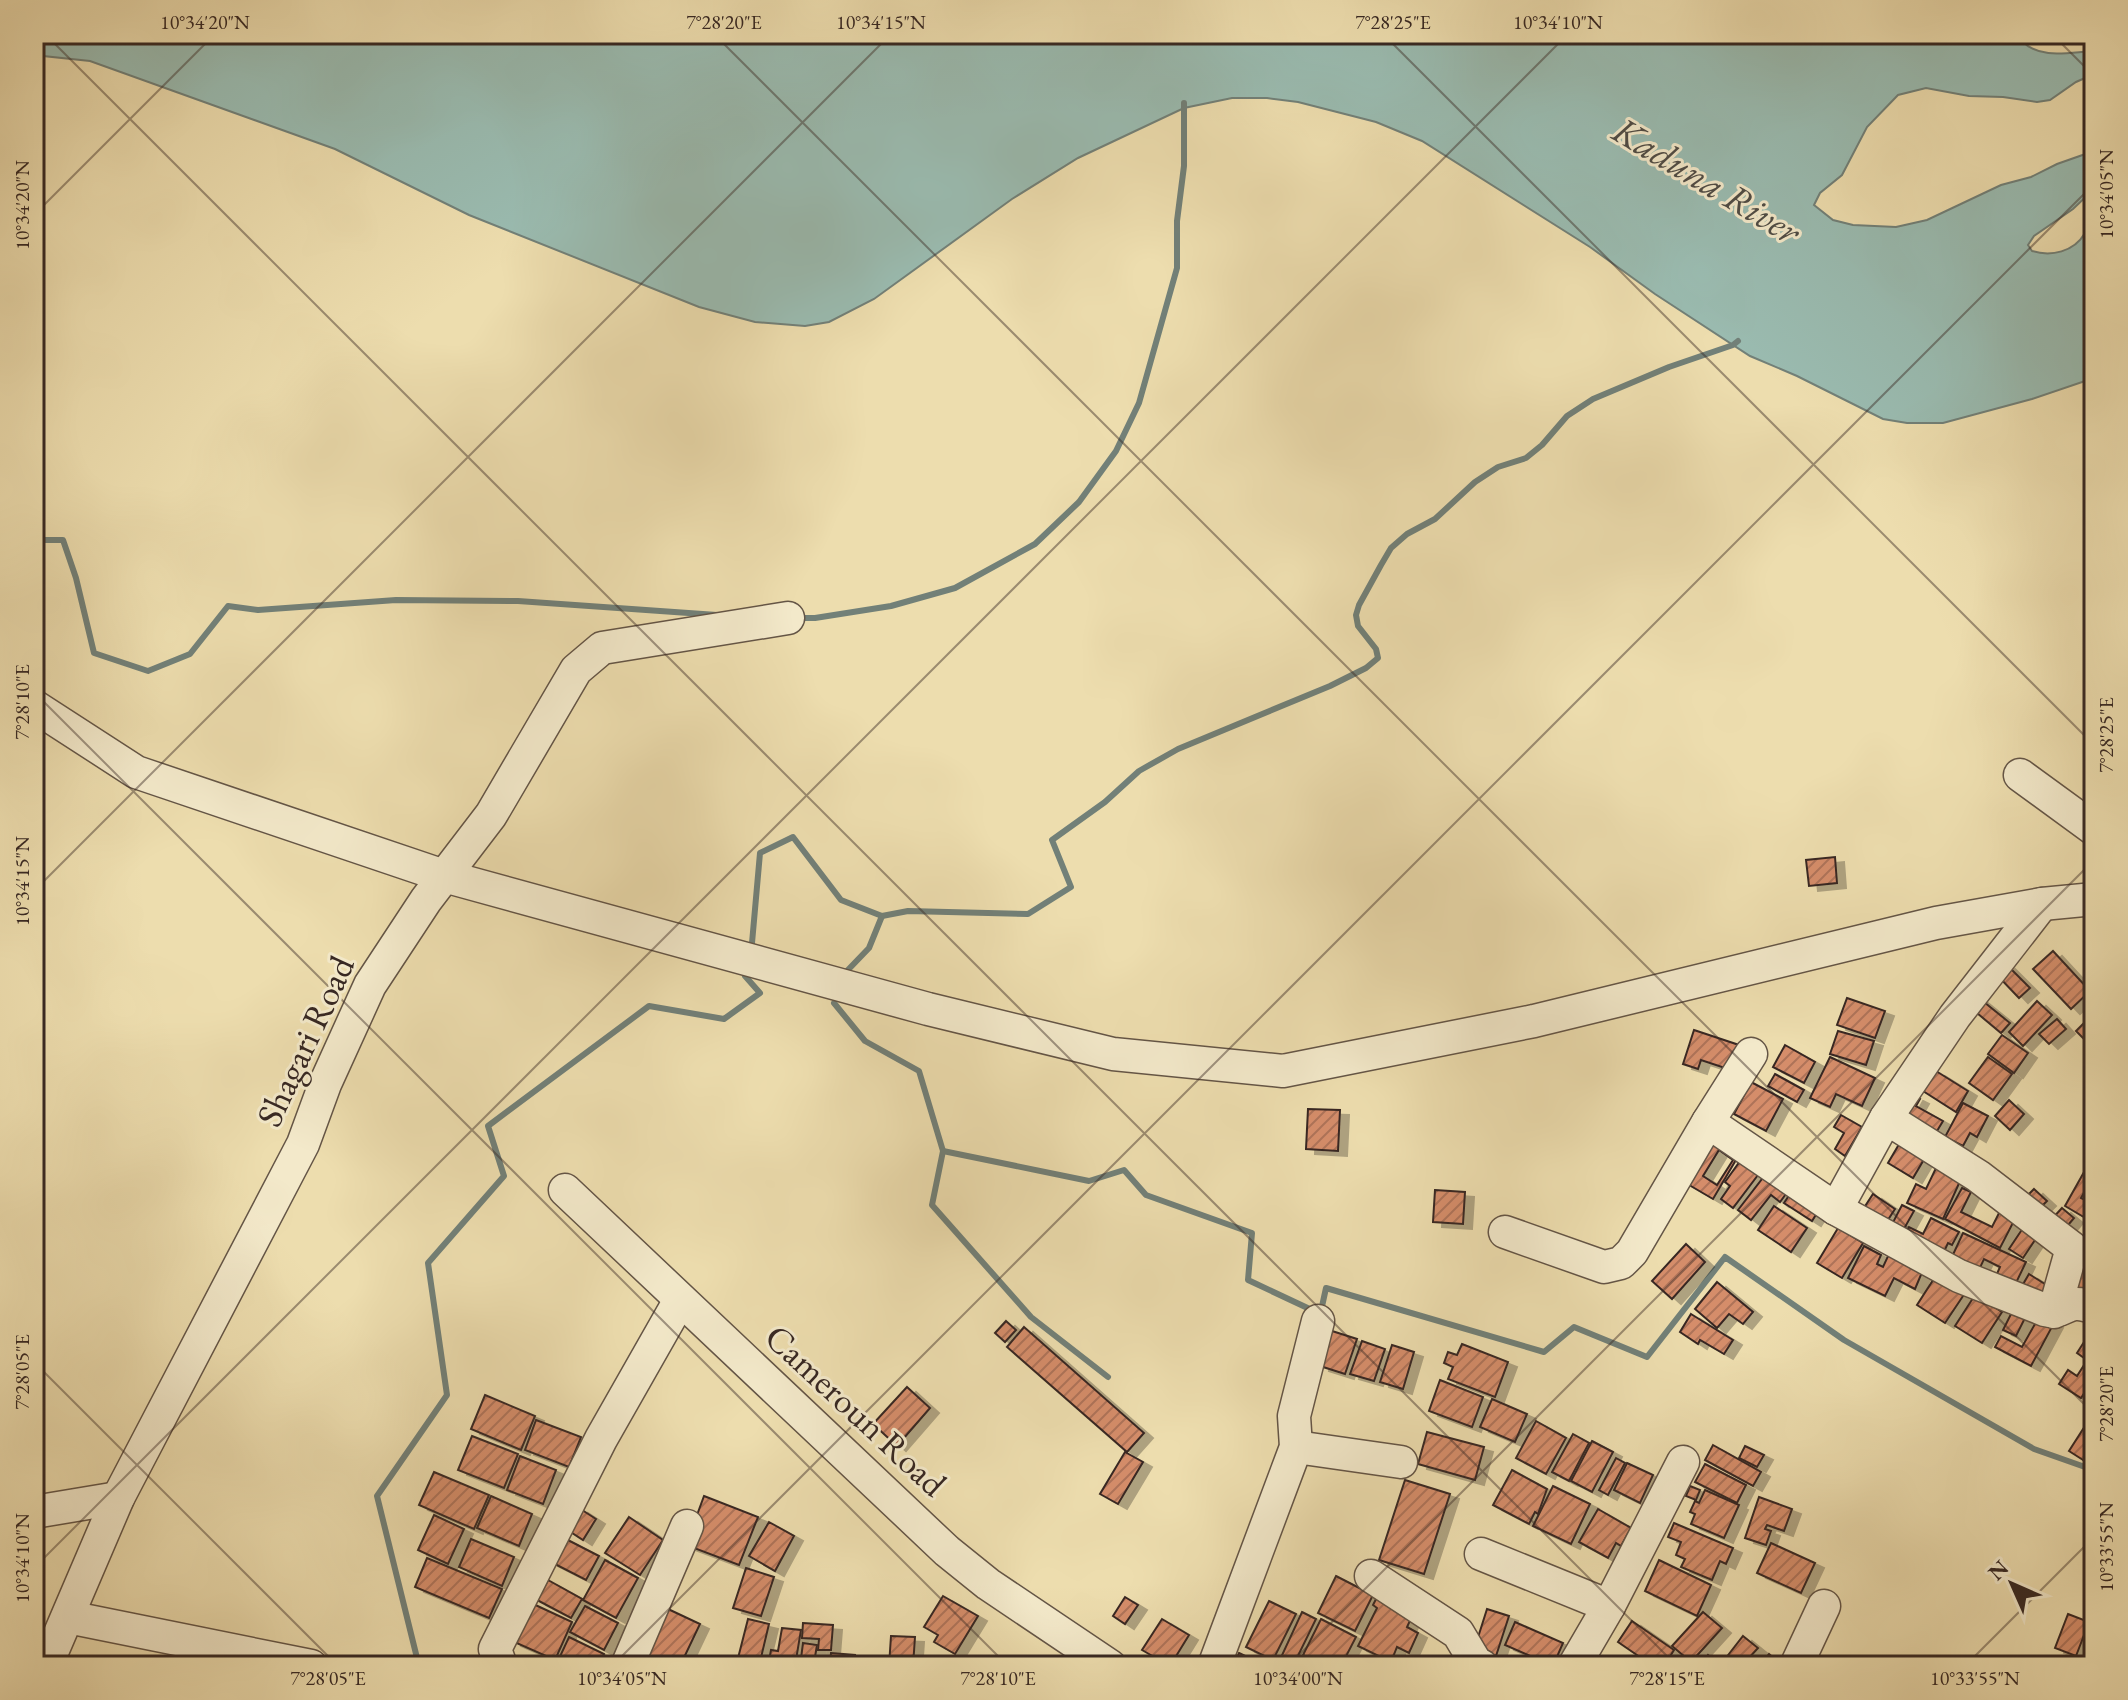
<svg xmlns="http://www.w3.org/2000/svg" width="2128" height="1700" font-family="'EB Garamond',serif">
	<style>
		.water { fill: #9abbb0; stroke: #728078; stroke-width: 2 }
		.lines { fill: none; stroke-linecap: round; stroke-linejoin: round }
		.stream { stroke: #728078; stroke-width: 6 }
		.building { fill: url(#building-hatch); stroke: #372823; stroke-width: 2; fill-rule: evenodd; filter: url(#shadow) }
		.minor-casing { stroke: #645546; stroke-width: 35 }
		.minor { stroke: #f3e9ca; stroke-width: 32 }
		.ticks { fill: none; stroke: #372823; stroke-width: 2; stroke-opacity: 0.45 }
		.labels { text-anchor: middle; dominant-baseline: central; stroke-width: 6; stroke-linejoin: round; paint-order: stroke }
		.street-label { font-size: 36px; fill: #372823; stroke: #f3e9ca }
		.water-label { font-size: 38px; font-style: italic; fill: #504d46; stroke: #f3e9ca }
		.neatline { fill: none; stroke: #372823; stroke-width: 3 }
		.ticks-label { font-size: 20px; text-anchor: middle; fill: #372823 }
	</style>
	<defs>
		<pattern id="building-hatch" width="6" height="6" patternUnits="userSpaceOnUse" patternTransform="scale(2)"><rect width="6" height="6" fill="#d58d6b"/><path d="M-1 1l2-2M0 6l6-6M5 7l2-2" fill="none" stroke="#ae7358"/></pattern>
		<filter id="shadow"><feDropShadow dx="9" dy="5" stdDeviation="0" flood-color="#0004"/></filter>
	</defs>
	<rect width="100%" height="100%" fill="#edddae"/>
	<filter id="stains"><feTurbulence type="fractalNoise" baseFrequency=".0025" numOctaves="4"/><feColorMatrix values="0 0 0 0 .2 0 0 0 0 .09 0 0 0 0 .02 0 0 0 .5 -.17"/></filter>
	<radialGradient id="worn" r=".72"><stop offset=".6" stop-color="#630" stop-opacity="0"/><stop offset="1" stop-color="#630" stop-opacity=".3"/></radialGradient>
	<path class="water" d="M34,34h1989l-1,7c18,19 48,11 72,10v23l-18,8 -26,18 -13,2 -34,-5 -34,-1 -43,-8 -28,7 -31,32 -25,48 -22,18 -6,12 19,15 20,5 43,2 31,-7 74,-35 30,-8 26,-13 37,-13v38l-21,20 -39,27 -6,9 4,6c19,6 42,1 53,-18 4,-6 5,-13 9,-19v164l-62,21 -89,24h-36l-24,-4 -86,-43 -47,-20 -95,-62 -65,-47 -168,-106 -46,-19 -78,-20 -31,-4h-35l-48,10 -106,50 -66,41 -138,100 -45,23 -24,4 -50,-4 -56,-15 -230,-92 -134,-66 -245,-88 -56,-6z"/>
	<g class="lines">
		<g class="stream">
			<path d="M34,540h29l13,38 18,75 54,18 42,-17 38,-48 30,4 138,-10 122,1 199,14"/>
			<path d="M796,618h19l76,-12 64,-18 80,-44 44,-42 37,-51 23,-48 38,-135v-47l7,-55v-63"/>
			<path d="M752,943l8,-90 33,-16 48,63 41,16 26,-5 120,3 43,-27 -19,-47 53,-38 34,-31 39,-22 152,-63 36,-18 12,-10 -2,-9 -18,-23 -2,-11 3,-10 22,-40 10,-17 16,-14 28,-15 40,-37 23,-15 28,-9 16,-13 25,-29 26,-17 76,-32 64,-22 5,-4"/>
			<path d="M845,973l24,-25 13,-32"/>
			<path d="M834,1003l31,38 54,30 24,80 -11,54 99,112 77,60"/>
			<path d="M943,1151l146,30 35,-11 22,25 106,38 -4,47 66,31"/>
			<path d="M1321,1311l5,-23 218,64 30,-25 73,30 78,-100 119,83 190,109 51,18 9,7"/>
			<path d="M419,1666l-42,-170 70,-101 -19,-132 76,-87 -16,-50 161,-120 75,13 36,-26 -15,-17"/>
		</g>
	</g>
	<g class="building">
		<path d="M1835,857l2,26 -28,3 -3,-26z"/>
		<path d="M2053,951l37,40 -19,18 -38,-40z"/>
		<path d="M2006,964l24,24 -11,10 -23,-24z"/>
		<path d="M1847,998l38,13 -10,27 -38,-13z"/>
		<path d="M1979,998l31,25 -9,10 -30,-25z"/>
		<path d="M2037,1001l15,14 -29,31 -14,-14z"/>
		<path d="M2057,1019l9,10 -17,15 -10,-10z"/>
		<path d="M2086,1021l8,8v20l-18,-18z"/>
		<path d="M1694,1030l45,15 -8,25 -30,-10 -3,9 -15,-5z"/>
		<path d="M1838,1031l36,10 -8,24 -36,-11z"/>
		<path d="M2002,1035l26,18 -14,20 -26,-19z"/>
		<path d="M1785,1045l30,17 -11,21 -31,-16z"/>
		<path d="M1830,1057l45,21 -13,28 -26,-12 -6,13 -20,-9z"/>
		<path d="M1988,1057l24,17 -19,26 -24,-17z"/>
		<path d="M1936,1071l32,20 -12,21 -33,-21z"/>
		<path d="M1775,1074l29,16 -7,12 -29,-16z"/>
		<path d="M1751,1082l32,17 -17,32 -32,-17z"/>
		<path d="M1914,1096l6,3 -4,7 27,15 -9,15 -32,-18z"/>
		<path d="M2009,1100l15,14 -14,16 -15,-14z"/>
		<path d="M1963,1103l25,13 -11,21 -7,-4 -7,13 -18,-9z"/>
		<path d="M1308,1109l32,1 -2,41 -32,-2z"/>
		<path d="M1841,1115l21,12 -17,29 -10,-7 9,-16 -10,-6z"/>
		<path d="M1712,1136l28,17 -27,46 -29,-17zM1719,1150l14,10 -16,25 -14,-9z"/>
		<path d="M1901,1141l25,15 -13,22 -25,-15z"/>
		<path d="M2093,1156l1,19 -13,23 13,6v19l-29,-17z"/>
		<path d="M1743,1157l18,14 -28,37 -12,-9 9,-13 -5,-4z"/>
		<path d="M1936,1168l25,11 -18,40 -36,-16 9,-19 10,5z"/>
		<path d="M1769,1170l22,17 -11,15 -9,-7 -20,25 -13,-10z"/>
		<path d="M1794,1188l28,17 -10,16 -28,-18z"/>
		<path d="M1962,1188l9,4 -10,20 31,15 10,-20 15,8 -17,33 -55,-29z"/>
		<path d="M2034,1189l13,12 -9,9 -13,-12z"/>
		<path d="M1435,1190l30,2 -2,32 -30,-2z"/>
		<path d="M1873,1194l22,15 -13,20 -22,-15z"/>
		<path d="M1902,1205l12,6 -14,25 -11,-6z"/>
		<path d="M1774,1206l33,22 -16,24 -33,-22z"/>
		<path d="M2062,1208l12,10 -11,13 -12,-11z"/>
		<path d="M1931,1218l28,14 -7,13 -4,-2 -6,13 -38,-18 5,-11 14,7z"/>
		<path d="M1838,1228l25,15 -21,35 -25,-15z"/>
		<path d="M2023,1228l14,9 -14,21 -14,-9z"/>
		<path d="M1963,1233l63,29 -11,23 -19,-9 4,-9 -16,-8 -7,15 -27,-13z"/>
		<path d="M1686,1244l19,18 -33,37 -20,-18z"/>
		<path d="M2094,1245v34l-7,13 -13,-6z"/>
		<path d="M1864,1246l17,9 -4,9 6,3 6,-13 34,16 -8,19 -21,-11 -9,18 -37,-18z"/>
		<path d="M1937,1274l28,19 -20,30 -28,-18z"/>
		<path d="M2029,1274l27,17 -7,11 -27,-16z"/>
		<path d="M1717,1282l36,30 -10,12 -14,-10 -12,14 -22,-19z"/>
		<path d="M1975,1295l27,17 -20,31 -27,-17z"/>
		<path d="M2016,1304l13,6 -13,26 -13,-6z"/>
		<path d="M1691,1314l42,26 -9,14 -24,-14 -2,4 -18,-12z"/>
		<path d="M2040,1315l14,8 -23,43 -36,-19 6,-11 21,11z"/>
		<path d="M1006,1321l10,9 -11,12 -10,-9z"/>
		<path d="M1024,1327l120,106 -17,19 -120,-105z"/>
		<path d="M1332,1331l25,8 -12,35 -25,-8z"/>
		<path d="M1362,1341l23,8 -11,32 -24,-7z"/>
		<path d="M2084,1342l9,5 1,-2v20l-17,-12z"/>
		<path d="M1462,1344l46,18 -13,35 -47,-18 5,-12 -9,-4 4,-11 9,3z"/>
		<path d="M1392,1345l22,7 -11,37 -23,-7z"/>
		<path d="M2086,1362l8,6v10l-13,20 -22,-14 9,-14 9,6z"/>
		<path d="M1440,1380l43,17 -11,30 -43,-16z"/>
		<path d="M907,1387l23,21 -33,38 -24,-22z"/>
		<path d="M485,1395l50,21 -14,34 -50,-21z"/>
		<path d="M1492,1399l35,15 -12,28 -35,-15z"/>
		<path d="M2092,1415l2,1v51l-25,-16z"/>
		<path d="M536,1420l45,17 -12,30 -44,-17z"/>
		<path d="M1536,1421l30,17 -20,36 -30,-16z"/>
		<path d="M1427,1432l57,15 -9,33 -57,-16z"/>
		<path d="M1573,1434l16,9 -20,38 -17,-9z"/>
		<path d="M472,1436l46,18 -14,34 -46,-18z"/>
		<path d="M1592,1441l21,11 -21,40 -21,-11z"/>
		<path d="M1713,1445l48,27 -8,14 -48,-26z"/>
		<path d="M1745,1446l19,9 -7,12 -18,-9z"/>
		<path d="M1125,1452l18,10 -25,42 -18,-10z"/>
		<path d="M520,1456l36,14 -13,34 -36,-14z"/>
		<path d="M1616,1458l9,5 -17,32 -9,-5z"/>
		<path d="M1627,1463l26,12 -13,28 -26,-13z"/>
		<path d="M1705,1464l41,21 -9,18 -42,-21z"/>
		<path d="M1512,1470l35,19 -9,25 -3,-2 -6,12 -36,-19z"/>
		<path d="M434,1472l55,23 -15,34 -55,-24z"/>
		<path d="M1405,1480l45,14 -26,80 -45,-14z"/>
		<path d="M1553,1486l37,18 -19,40 -38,-18z"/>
		<path d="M1690,1486l10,4 -4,10 -10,-4z"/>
		<path d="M1705,1490l34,15 -15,33 -33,-14 4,-10 -5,-2 5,-11 4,2z"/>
		<path d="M491,1496l41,18 -13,32 -42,-18z"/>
		<path d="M704,1496l54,21 -19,48 -53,-20z"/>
		<path d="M1759,1497l33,12 -8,22 -17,-6 -2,4 6,2 -5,14 -21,-7z"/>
		<path d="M579,1508l17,11 -13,21 -17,-11z"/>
		<path d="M1598,1509l33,19 -10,18 -5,-3 -8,15 -29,-16z"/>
		<path d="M434,1515l30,14 -16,35 -30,-14z"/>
		<path d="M629,1517l34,23 -23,35 -35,-22z"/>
		<path d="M769,1522l25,14 -19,35 -26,-15z"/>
		<path d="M1674,1523l59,25 -7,16 -6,-3 -8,19 -31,-13 4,-8 -9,-4 5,-13 -13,-5z"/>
		<path d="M562,1537l37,19 -13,24 -37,-19z"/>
		<path d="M471,1539l43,18 -12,29 -43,-19z"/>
		<path d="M1771,1543l44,20 -14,30 -44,-20z"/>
		<path d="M427,1558l75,31 -13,29 -74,-31z"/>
		<path d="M605,1560l33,18 -22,40 -33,-18z"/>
		<path d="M1659,1560l52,25 -14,31 -52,-25z"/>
		<path d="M746,1568l28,9 -13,39 -28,-8z"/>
		<path d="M1336,1576l37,19 -18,36 -37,-18z"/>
		<path d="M548,1580l34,19 -11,19 -34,-18z"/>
		<path d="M1379,1593l36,17 -8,17 11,6 -9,20 -12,-6 -6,15 -33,-16 19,-38 -4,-3z"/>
		<path d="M943,1596l35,20 -23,38 -21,-12 4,-7 -14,-8z"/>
		<path d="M1125,1597l13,8 -13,19 -12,-8z"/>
		<path d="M1269,1601l27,13 -23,46 -27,-13z"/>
		<path d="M529,1602l43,20 -17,38 -43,-19z"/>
		<path d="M585,1606l33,17 -14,27 -34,-18z"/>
		<path d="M668,1609l32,15 -20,42h-10l-24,-11z"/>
		<path d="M1487,1609l22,7 -13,40 -22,-6z"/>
		<path d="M1302,1612l14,7 -23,47h-16z"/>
		<path d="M1703,1612l19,16 -31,34 -19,-16z"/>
		<path d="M2068,1614l21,8 -13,34 -21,-8z"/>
		<path d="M748,1619l21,5 -10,42h-23z"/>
		<path d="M1162,1619l27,16 -19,31 -28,-16z"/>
		<path d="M1321,1619l35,18 -15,29h-17l-21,-11z"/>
		<path d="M1632,1621l42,29 -10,16h-11l-35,-24z"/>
		<path d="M1515,1622l48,21 -10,23 -48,-21z"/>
		<path d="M803,1623l30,2 -2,25h-13l1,-11 -17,-1z"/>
		<path d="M782,1628l19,2 -6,36h-27l3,-16 7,1z"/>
		<path d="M891,1636l24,1 -2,29h-24z"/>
		<path d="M1743,1636l15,12 -11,12 7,6h-21l-8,-7z"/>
		<path d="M569,1637l35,17 -5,12 -43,-1z"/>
		<path d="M803,1643l14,2 -2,12 14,2 -1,7h-28z"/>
		<path d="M831,1653l24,2 -1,11 -24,-1z"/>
		<path d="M1239,1653l27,13h-33z"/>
		<path d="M1769,1654l14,12h-24z"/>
		<path d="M1708,1655l14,11h-22z"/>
	</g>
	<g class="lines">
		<defs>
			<g id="minor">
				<path d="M34,706l102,66 308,104 484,133 185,45 170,17 251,-50 402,-98 106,-19 52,-5"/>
				<path d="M2020,775l74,54"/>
				<path d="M1751,1054l-43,68 128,87 123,67 86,34c23,5 19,-14 49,-2"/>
				<path d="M1886,1118l92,58 94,72 -18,64"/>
				<path d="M565,1190l382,361 41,33 122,82"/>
				<path d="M1836,1209l50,-91 69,-102 87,-112"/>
				<path d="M1505,1232l99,35 17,-4 11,-11 76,-130"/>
				<path d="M1296,1447l105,15"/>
				<path d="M34,1512l84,-14"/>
				<path d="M1481,1554l128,52"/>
				<path d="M1371,1576l87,57 18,30 6,3"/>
				<path d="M68,1617l243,49"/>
				<path d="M46,1666l72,-168 185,-354 22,-60 45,-99 56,-85 65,-85 85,-145 26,-22 186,-30"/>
				<path d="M501,1666l-6,-17 106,-210 79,-139"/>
				<path d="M627,1666l60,-140"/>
				<path d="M1214,1666l82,-219 -2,-31 24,-95"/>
				<path d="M1574,1666l35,-60 74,-144"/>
				<path d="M1796,1666l28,-60"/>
			</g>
		</defs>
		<use href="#minor" class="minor-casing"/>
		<use href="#minor" class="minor"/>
	</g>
	<path class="ticks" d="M45,34l1632,1632M714,34l1380,1380M1383,34l711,711M2052,34l42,42M34,215l181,-181M34,692l974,974M34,891l857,-857M34,1362l304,304M34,1568l1534,-1534M612,1666l1482,-1482M1288,1666l806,-806M1965,1666l129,-129"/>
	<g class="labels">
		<g class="street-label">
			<text transform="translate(305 1041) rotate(-65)">Shagari Road</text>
			<text transform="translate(856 1410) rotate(43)">Cameroun Road</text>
		</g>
		<g class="water-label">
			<text transform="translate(1707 180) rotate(31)">Kaduna River</text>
		</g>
	</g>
	<rect width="2128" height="1700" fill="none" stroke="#edddae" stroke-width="88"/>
	<g transform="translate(2012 1584) rotate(315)" stroke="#f3e9ca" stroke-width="6" paint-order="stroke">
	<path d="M0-6L14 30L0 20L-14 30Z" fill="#372823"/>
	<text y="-12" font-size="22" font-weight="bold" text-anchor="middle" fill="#372823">N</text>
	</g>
	<rect x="44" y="44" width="2040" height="1612" class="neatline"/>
	<g class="ticks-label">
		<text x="205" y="29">10°34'20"N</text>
		<text x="724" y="29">7°28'20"E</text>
		<text x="881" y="29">10°34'15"N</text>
		<text x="1393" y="29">7°28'25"E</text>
		<text x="1558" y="29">10°34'10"N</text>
		<text transform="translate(2106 194) rotate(-90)" y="7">10°34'05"N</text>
		<text transform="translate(22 205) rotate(-90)" y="7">10°34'20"N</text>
		<text transform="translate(22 702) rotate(-90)" y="7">7°28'10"E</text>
		<text transform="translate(2106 735) rotate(-90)" y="7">7°28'25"E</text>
		<text transform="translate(22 881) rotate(-90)" y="7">10°34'15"N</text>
		<text transform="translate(22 1372) rotate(-90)" y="7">7°28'05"E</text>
		<text transform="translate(2106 1404) rotate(-90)" y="7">7°28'20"E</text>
		<text transform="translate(2106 1547) rotate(-90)" y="7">10°33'55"N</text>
		<text transform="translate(22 1558) rotate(-90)" y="7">10°34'10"N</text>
		<text x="328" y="1685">7°28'05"E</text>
		<text x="622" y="1685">10°34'05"N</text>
		<text x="998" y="1685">7°28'10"E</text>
		<text x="1298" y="1685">10°34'00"N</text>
		<text x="1667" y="1685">7°28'15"E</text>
		<text x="1975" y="1685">10°33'55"N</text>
	</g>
	<rect width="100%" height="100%" filter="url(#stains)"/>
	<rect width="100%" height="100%" fill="url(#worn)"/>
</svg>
